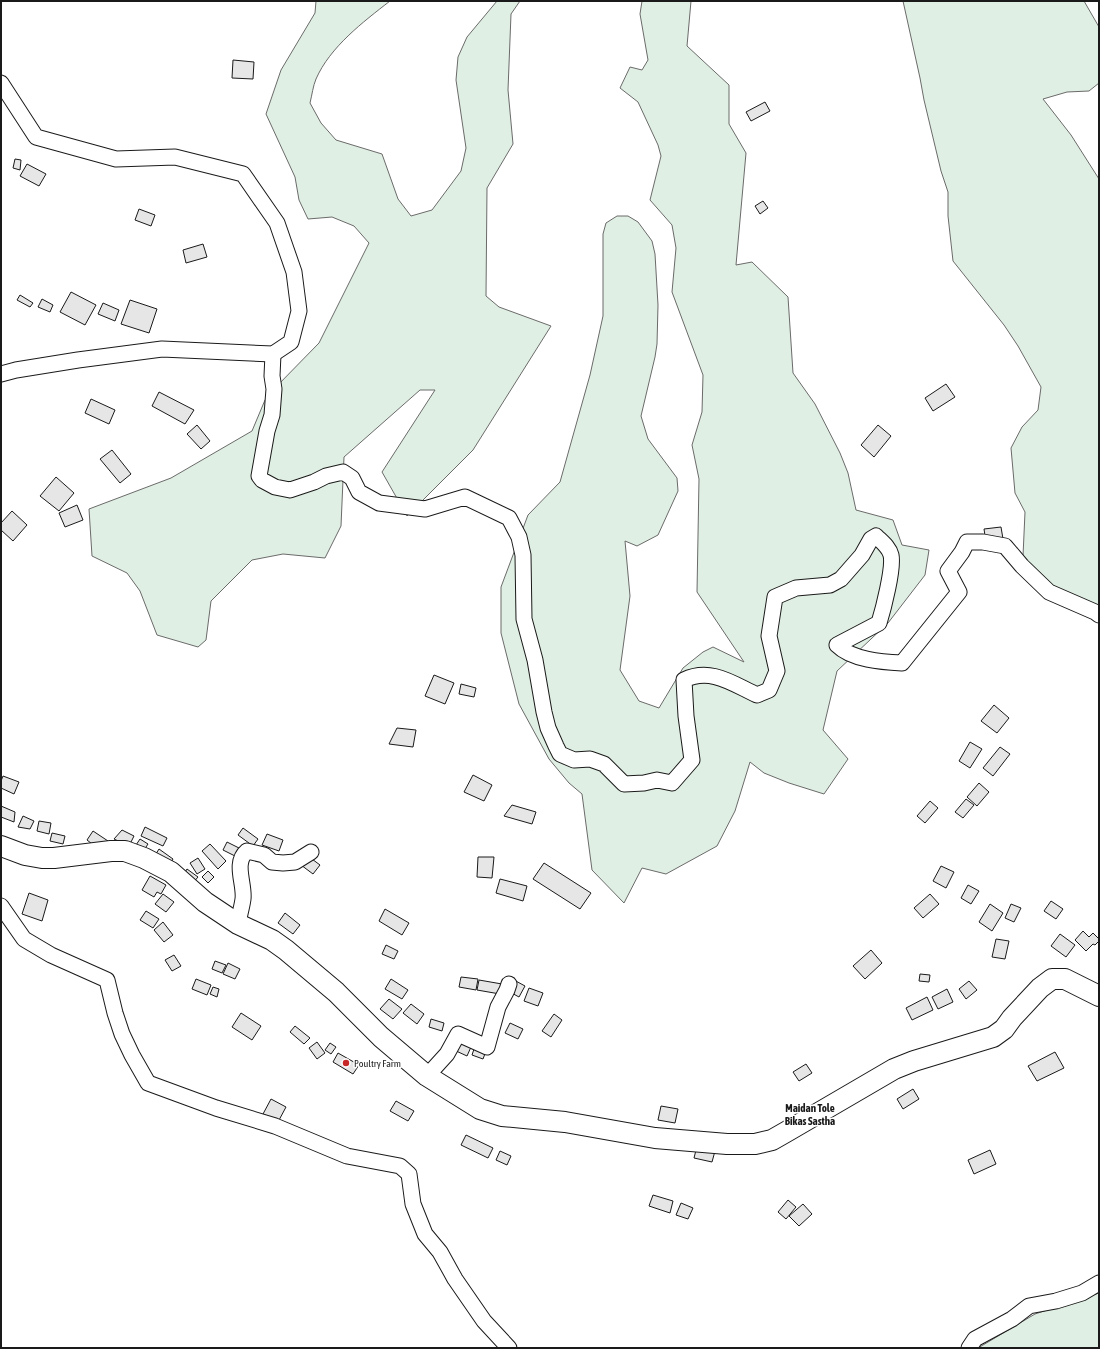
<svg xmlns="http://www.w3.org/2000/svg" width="1100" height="1349" font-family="'Asap Condensed',sans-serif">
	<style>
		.green { fill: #e0efe3; stroke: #6a6a6a }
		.building { fill: #e6e6e6; stroke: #1a1a1a }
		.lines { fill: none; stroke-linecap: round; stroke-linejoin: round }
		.minor-casing { stroke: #1a1a1a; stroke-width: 17 }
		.major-casing { stroke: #1a1a1a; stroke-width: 22 }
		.minor { stroke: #fff; stroke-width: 15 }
		.major { stroke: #fff; stroke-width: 20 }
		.poi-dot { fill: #c62828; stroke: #fff; stroke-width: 1.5 }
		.labels { text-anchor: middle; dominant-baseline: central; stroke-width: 3; stroke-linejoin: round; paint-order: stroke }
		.poi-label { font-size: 10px; fill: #1a1a1a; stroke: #fff; text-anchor: start }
		.neighbourhood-label { font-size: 11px; font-weight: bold; fill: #1a1a1a; stroke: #fff }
	</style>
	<rect width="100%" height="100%" fill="#fff"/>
	<g class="green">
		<path d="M316,1h74c-27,21 -60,46 -74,78 -3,7 -4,16 -6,24l11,20 15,17 46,14 16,45 13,17 21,-6 29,-39 5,-23 -10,-68 2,-23 9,-20 30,-36h23l-9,13 -3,76 5,54 -26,44 -1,108 13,11 52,19 -78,124 -66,66 -25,-44 53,-82h-15l-76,67 -3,69 -16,32 -42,-4 -31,6 -41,41 -5,39 -8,7 -41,-12 -17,-44 -13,-18 -35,-17 -3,-47 82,-31 81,-47 13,-31 9,-11 45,-46 50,-100 -15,-17 -22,-9 -24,2 -9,-19 -4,-23 -29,-63 15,-44 34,-57z"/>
		<path d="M642,1h49l-4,45 42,39v39l17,29 -10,112 16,-3 36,35 5,76 22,31 25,49 8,20 8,37 37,10 9,25 27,5 -4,25 -37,48 -51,48 -14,59 25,29 -24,35 -35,-11 -25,-10 -14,-11 -15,49 -18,35 -51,28 -24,-6 -18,35 -32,-33 -10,-76 -13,-11 -20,-24 -30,-55 -18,-71v-46l27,-72 32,-33 30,-107 13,-59v-82l3,-11 11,-7h11l10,6 14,19 3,13 3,51 -1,39 -2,13 -14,59 7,23 29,39 1,13 -20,44 -21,11 -12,-5 5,55 -10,74 19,31 20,7 24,-40 20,-16 10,-5 31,15 -47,-70 2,-113 -7,-34 10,-33 1,-37 -31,-83 4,-44 -4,-23 -22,-25 11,-44 -3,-11 -20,-43 -18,-14 10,-21 12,3 6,-10 -8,-46z"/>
		<path d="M903,1h181l15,26v56l-10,8 -22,1 -24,7 28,36 28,44v434l-47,-22 -29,-35 2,-44 -10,-19 -4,-45 11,-21 16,-17 3,-23 -23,-41 -14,-21 -51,-64 -5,-45v-24l-7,-21 -17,-71 -4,-22z"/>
		<path d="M1099,1293v55h-121l57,-34z"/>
	</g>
	<g class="building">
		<path d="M233,60l21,2 -1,17 -21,-1z"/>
		<path d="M765,102l5,9 -19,10 -5,-9z"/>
		<path d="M15,159l6,1 -1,10 -7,-2z"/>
		<path d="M27,164l19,10 -7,12 -19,-10z"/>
		<path d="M763,201l5,7 -8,6 -5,-8z"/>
		<path d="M139,209l16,6 -4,11 -16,-6z"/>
		<path d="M203,244l4,13 -21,6 -3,-13z"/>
		<path d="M71,292l25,13 -11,20 -25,-13z"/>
		<path d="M20,295l13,8 -3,4 -13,-7z"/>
		<path d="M42,299l11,6 -3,7 -12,-5z"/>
		<path d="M130,300l27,9 -8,24 -28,-9z"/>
		<path d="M103,303l16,7 -4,11 -17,-7z"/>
		<path d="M946,384l9,13 -22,14 -8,-13z"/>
		<path d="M159,392l35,18 -9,14 -33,-18z"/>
		<path d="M91,399l24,11 -6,14 -24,-11z"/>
		<path d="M197,425l13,16 -9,8 -14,-15z"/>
		<path d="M878,425l13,11 -17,21 -13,-12z"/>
		<path d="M112,450l19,24 -11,9 -20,-24z"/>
		<path d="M56,477l18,16 -15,18 -19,-15z"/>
		<path d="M77,505l6,15 -18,7 -6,-14z"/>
		<path d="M12,511l15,14 -14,16 -12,-11v-7z"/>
		<path d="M1001,527l2,12 -17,3 -2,-13z"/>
		<path d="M434,675l20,8 -9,21 -20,-8z"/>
		<path d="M461,684l15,4 -2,9 -15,-3z"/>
		<path d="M994,705l15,13 -12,15 -16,-12z"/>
		<path d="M397,728l19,2 -3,17 -24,-3z"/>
		<path d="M970,742l12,7 -12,19 -11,-7z"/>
		<path d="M1000,747l10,7 -17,22 -10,-8z"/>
		<path d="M473,775l19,10 -8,16 -20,-9z"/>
		<path d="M3,776l16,6 -5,12 -13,-6v-7z"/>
		<path d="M979,783l10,9 -12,14 -10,-9z"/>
		<path d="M966,799l8,6 -11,13 -8,-6z"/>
		<path d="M930,801l8,7 -13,15 -8,-7z"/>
		<path d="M512,805l24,7 -4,12 -28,-8z"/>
		<path d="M1,806l14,6 -1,10 -13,-5z"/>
		<path d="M23,816l11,5 -4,8 -12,-2z"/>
		<path d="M39,821l12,2 -2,11 -12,-3z"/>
		<path d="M145,827l22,11 -4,8 -22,-10z"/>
		<path d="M243,828l15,11 -5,7 -15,-11z"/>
		<path d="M122,830l12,6 -5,10 -15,-7z"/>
		<path d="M93,831l15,10 -7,10 -14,-11z"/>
		<path d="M52,833l13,3 -2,8 -13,-3z"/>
		<path d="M267,834l16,6 -4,11 -17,-6z"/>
		<path d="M140,839l8,5 -6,9 -8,-5z"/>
		<path d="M227,842l14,7 -4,8 -14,-7z"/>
		<path d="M210,844l16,17 -8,8 -16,-18z"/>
		<path d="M159,849l14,10 -4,7 -15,-9z"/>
		<path d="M308,856l12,9 -7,9 -12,-9z"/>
		<path d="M478,857h16l-2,21 -15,-1z"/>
		<path d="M198,858l7,11 -8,5 -7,-11z"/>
		<path d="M544,863l47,30 -11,16 -47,-30z"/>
		<path d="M941,866l13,6 -8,16 -13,-7z"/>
		<path d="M187,869l11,8 -6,7 -10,-7z"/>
		<path d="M208,871l6,6 -6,6 -6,-6z"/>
		<path d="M150,876l16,9 -5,9 -4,-2 -3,5 -12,-7z"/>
		<path d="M500,879l27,7 -4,15 -27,-8z"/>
		<path d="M968,885l11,6 -8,13 -10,-6z"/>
		<path d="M29,893l19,7 -6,21 -20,-7z"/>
		<path d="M163,894l11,8 -8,10 -11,-8z"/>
		<path d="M930,894l9,10 -16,14 -9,-10z"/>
		<path d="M1051,901l12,8 -7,10 -12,-8z"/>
		<path d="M990,904l13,9 -11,18 -13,-9z"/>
		<path d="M1011,904l10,4 -7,14 -9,-4z"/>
		<path d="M385,909l24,14 -7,12 -23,-14z"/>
		<path d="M146,911l13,8 -6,9 -13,-8z"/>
		<path d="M285,913l15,12 -7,9 -15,-11z"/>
		<path d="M163,922l10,13 -9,7 -10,-12z"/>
		<path d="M1083,931l6,6 4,-4 6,6v2l-4,4 -2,-1 -7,7 -11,-11z"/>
		<path d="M1060,934l15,11 -9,12 -15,-11z"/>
		<path d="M996,939l13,2 -4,18 -13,-2z"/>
		<path d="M386,945l12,6 -4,8 -12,-5z"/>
		<path d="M871,950l11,13 -17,16 -12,-13z"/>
		<path d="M174,955l7,11 -9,5 -7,-11z"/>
		<path d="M215,961l11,4 -4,8 -10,-4z"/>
		<path d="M228,963l12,6 -5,10 -12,-5z"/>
		<path d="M920,974l10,1 -1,7 -10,-1z"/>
		<path d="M461,977l17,2 -2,11 -17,-3z"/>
		<path d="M196,979l15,6 -4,10 -15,-6z"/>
		<path d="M391,979l17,11 -6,9 -17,-10z"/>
		<path d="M479,980l23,4 -2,10 -23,-4z"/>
		<path d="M514,980l11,6 -6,11 -11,-6z"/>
		<path d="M969,981l8,9 -11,9 -7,-10z"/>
		<path d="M213,987l6,2 -2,8 -7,-3z"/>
		<path d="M529,988l14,5 -5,13 -14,-5z"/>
		<path d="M947,989l6,13 -15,7 -6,-12z"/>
		<path d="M927,997l6,13 -21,10 -6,-12z"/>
		<path d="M389,999l13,10 -9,10 -13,-10z"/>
		<path d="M411,1004l13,10 -7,10 -14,-11z"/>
		<path d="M241,1013l20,13 -9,14 -20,-13z"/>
		<path d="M554,1014l8,6 -11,17 -9,-6z"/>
		<path d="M431,1019l13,4 -2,8 -13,-4z"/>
		<path d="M510,1023l13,6 -5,10 -13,-6z"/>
		<path d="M295,1026l15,12 -6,6 -14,-12z"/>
		<path d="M458,1041l13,6 -4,9 -13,-6z"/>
		<path d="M317,1042l8,11 -8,6 -8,-11z"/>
		<path d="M330,1043l6,4 -5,7 -6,-4z"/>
		<path d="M475,1046l11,5 -3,8 -11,-4z"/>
		<path d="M1055,1052l9,16 -27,13 -9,-15z"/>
		<path d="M338,1053l21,12 -6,9 -20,-12z"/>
		<path d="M806,1064l6,9 -13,8 -6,-9z"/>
		<path d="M913,1089l6,10 -16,10 -6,-10z"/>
		<path d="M271,1099l15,8 -8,15 -15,-8z"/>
		<path d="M396,1101l18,10 -6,10 -18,-10z"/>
		<path d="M661,1106l17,3 -3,14 -17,-3z"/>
		<path d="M466,1135l27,13 -5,10 -27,-13z"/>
		<path d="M697,1146l18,5 -3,11 -18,-4z"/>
		<path d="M990,1150l6,14 -22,10 -6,-14z"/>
		<path d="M500,1151l11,5 -4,9 -11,-5z"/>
		<path d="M653,1195l20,6 -3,12 -21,-7z"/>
		<path d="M788,1200l8,7 -10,12 -8,-7z"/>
		<path d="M681,1203l12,5 -5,11 -12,-4z"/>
		<path d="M803,1204l9,10 -13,12 -10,-10z"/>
	</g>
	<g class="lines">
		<defs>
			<g id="minor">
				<path d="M1,83l35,54 80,22 59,-2 68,17 34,49 17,49 5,39 -8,31 -18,12 -111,-5 -84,11 -62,10 -15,4"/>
				<path d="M273,354l-1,22 2,13 -2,26 -5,16 -8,45 3,4 13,7 15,3 24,-8 12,-6 17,-4 9,6 7,14 20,11 46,6 40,-12 44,21 10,19 4,18 1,64 11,41 9,52 4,16 8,18 4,8 14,6 16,-1 14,5 20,20 20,-1 13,-3 15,3 20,-23 -6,-44 -2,-36c27,-13 49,4 73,15l12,-5 8,-19 -8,-35 6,-39 21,-9 34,-3 11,-6 21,-24 9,-16 5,-3c6,6 13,11 15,19 3,13 -8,55 -12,68l-42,22c15,15 45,17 65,18l57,-71 -11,-21 14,-19 5,-10h16l22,4 17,20 27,26 46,20 4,3"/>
				<path d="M1,906l23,33 27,16 56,25 8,33 7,21 10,21 16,28 68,25 59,18 72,30 53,10 9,8 4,30 12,30 15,18 15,27 29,42 25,27"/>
				<path d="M238,924c1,-8 4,-17 5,-25 2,-15 -10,-36 4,-48l17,4 8,7 11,1 12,-1 16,-10"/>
				<path d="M427,1076l20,-22 11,-20 29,13 11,-40 9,-17 2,-6"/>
				<path d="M969,1348l6,-9 37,-20 17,-13 27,-5 26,-8 17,-10"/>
			</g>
			<path id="major" d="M1,846l24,9 17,3h12l57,-7h14l19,7 27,14 34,30 33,22 34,16 14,10 50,42 45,45 46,39 53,33 22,7 63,6 90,16 72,6h28l17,-4 14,-8 108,-63 20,-8 79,-24 11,-8 8,-11 28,-30 12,-9h13l34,17"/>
		</defs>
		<use href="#minor" class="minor-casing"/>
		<use href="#major" class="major-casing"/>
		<use href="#minor" class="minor"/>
		<use href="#major" class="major"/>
	</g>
	<circle class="poi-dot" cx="346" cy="1063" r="4"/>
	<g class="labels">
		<g class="poi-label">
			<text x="354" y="1063">Poultry Farm</text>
		</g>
		<g class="neighbourhood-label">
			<text x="810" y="1108">Maidan Tole<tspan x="810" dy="13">Bikas Sastha</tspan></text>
		</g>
	</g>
	<rect width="1100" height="1349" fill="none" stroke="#1a1a1a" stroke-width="4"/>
</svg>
